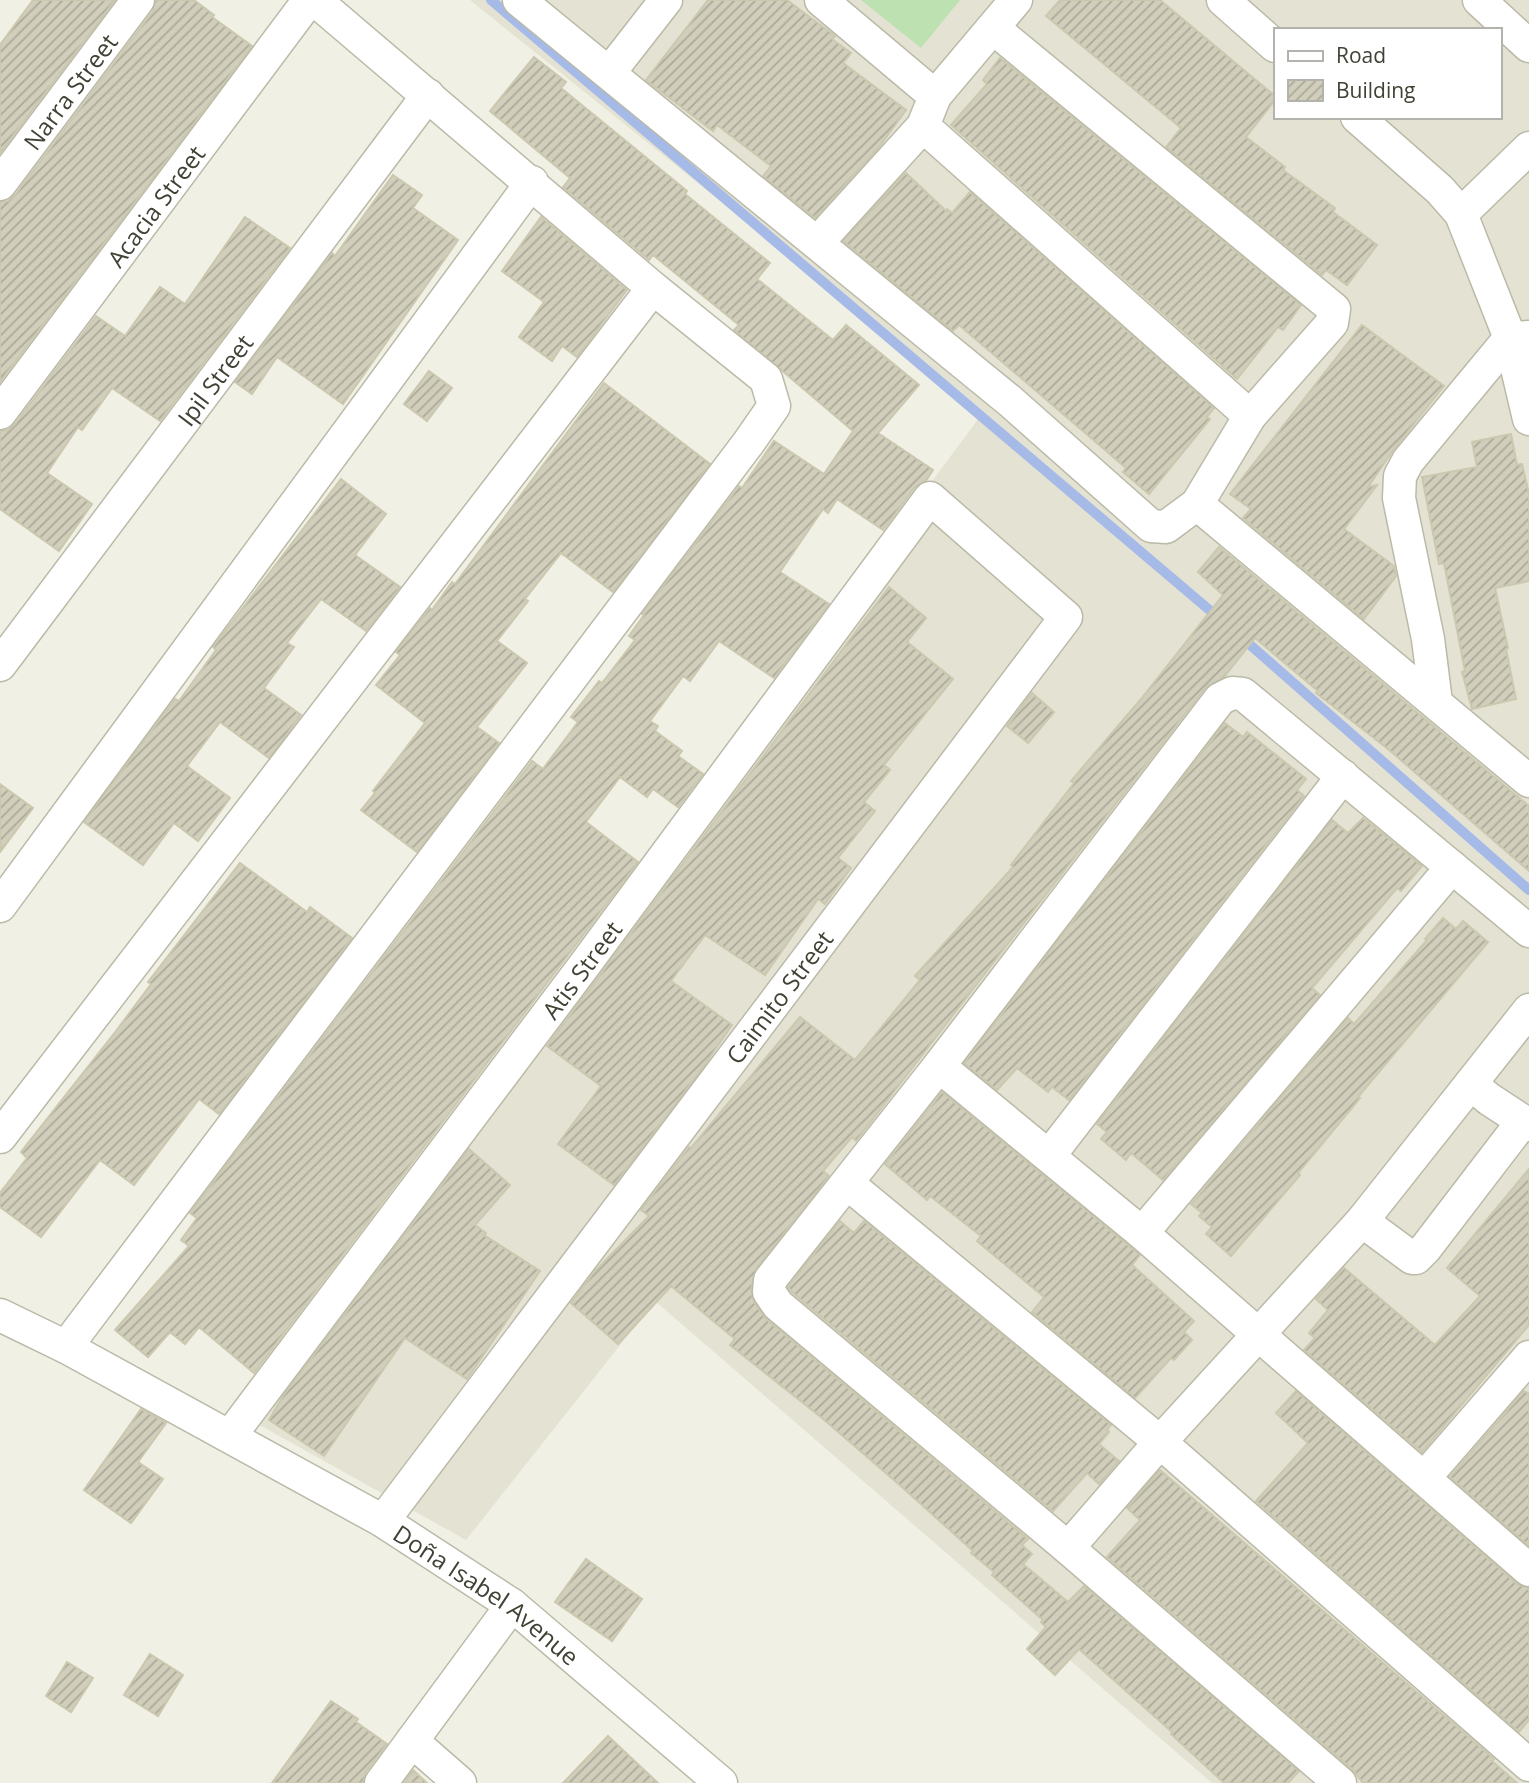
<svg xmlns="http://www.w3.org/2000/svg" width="1529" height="1783" font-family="'Open Sans',sans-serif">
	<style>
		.residential { fill: #e4e3d3; fill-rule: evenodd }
		.grass { fill: #bee1b1 }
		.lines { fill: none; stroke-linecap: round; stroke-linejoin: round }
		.stream { stroke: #a6bae8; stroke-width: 10 }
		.building { fill: url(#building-hatch); stroke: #cbc8af; stroke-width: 2 }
		.street-casing { stroke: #bbbaa8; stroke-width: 35 }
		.street { stroke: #fff; stroke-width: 32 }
		.labels { text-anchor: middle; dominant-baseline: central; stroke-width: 7; stroke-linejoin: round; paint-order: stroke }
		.street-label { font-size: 24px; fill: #424135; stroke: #fff }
	</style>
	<defs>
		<pattern id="building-hatch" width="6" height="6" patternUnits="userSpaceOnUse" patternTransform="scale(1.75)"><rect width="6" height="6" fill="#d1cebb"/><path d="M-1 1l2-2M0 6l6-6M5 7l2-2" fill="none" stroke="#aba999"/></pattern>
	</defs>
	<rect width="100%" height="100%" fill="#f0f0e5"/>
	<path class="residential" d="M470,0h1059v1783h-317l-557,-482 -189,239 -228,-127 741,-995 -183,-156zM1275,30h224v87h-224z"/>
	<path class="grass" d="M861,0h99l-39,48z"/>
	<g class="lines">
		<g class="stream">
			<path d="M491,0l729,619"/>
			<path d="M1240,636l289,254"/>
		</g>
	</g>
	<g class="building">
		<path d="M33,0h82l-115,153v-108z"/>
		<path d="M156,0h38l20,15 -2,2 40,29 -252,336v-180l8,-1 7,-6 138,-184z"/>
		<path d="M708,0h79l48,36 -3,3 19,14 -8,10 63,47 -27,37 -64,71 -52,-42 8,-10 -54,-41 -4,6 -67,-51z"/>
		<path d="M1060,0h100l115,96v4l-29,37 39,30 -2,3 52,38 -2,4 44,33 -30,40 -21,-15 -4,5 -156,-128 15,-19 -135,-112z"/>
		<path d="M534,57l32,25 -5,6 126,103 -2,3 85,69 -13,16 76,61 13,-15 73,60 -41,48 55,37 -7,11 -11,6 -32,43 -46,-31 -9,14 -5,-4 -43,63 49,32 -55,74 -55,-37 -29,40 -7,-5 -33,45 8,5 -3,5 27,20 -4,5 25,18 -25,33 -25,-18 -6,8 -27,-20 -34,45 52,40 -384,511 -55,-46 -14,17 -15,-12 -22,25 -33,-27 74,-84 -8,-6 16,-22 -7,-5 342,-452 11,8 35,-47 -7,-5 28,-36 3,2 33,-43 -6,-4 15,-21 -2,-1 97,-128 3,2 32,-47 50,33 29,-43 -119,-101 5,-5 -86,-70 -4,5 -86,-73 7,-9 -80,-67z"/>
		<path d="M1000,58l301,247 -18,25 -5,-3 -41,52 -286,-254 36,-41 -4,-4z"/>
		<path d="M906,173l40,38 1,-2 5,4 18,-21 244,216 -7,9 3,2 -61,75 -26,-22 3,-4 -167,-143 -6,6 -110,-90z"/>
		<path d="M393,175l29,20 -9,13 45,32 -115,164 -66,-47 -25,37 -17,-12 97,-129 3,3z"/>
		<path d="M245,217l45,31 -130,173 -48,-33 -30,42 -4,-3 -31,46 45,31 -33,47 -59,-42v-78l8,-1 7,-6 81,-108 29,20 35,-49 25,17z"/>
		<path d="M541,217l86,73 -50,67 -15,-11 -10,15 -33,-24 25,-35 -42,-31z"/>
		<path d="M1362,325l82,61 -50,63 -26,38 9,-2 -33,44 50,37 2,10 -32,43 -121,-101 8,-9 -21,-15z"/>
		<path d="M429,371l23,17 -25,33 -23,-17z"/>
		<path d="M604,383l106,81 -97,128 -52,-39 -36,46 3,2 -31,40 30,22 -50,64 22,16 -82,109 -56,-42 14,-17 -2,-2 52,-68 -49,-38 24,-30 -4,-3 34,-44 2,2 20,-28 3,2z"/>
		<path d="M1511,434l6,31 5,-1 7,30v87l-34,7 13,60 -2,1 10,50 -44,10 -10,-37 3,-1 -21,-108 -5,1 -17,-87 55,-10 -5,-25z"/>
		<path d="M341,479l45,35 -31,41 45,32 -34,44 -45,-32 -34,44 7,4 -30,41 37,27 -32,43 -49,-36 -33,44 43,32 -32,43 -24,-18 -31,42 -59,-43 91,-123 4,2 37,-51 -3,-3z"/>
		<path d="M1219,547l310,259v65l-141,-122 -72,-56 2,-2 -63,-53 -31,39 -19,11 -349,453 -4,-4 -29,34 6,5 -73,93 -5,21 3,12 12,17 262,220 -6,6 10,9 -9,10 45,38 16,-16 215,185 -11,12h-64l-53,-49 1,-2 -93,-83 -24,26 -28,-26 19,-22 -5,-5 2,-2 -51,-45 2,-3 -23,-19 2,-2 -71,-64 -80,-69 -92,-73 5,-6 -64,-53 -53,58 -47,-41 24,-32 54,-55 -8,-6 48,-63 2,1 109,-131 55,43 65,-80 -5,-4 98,-109 -2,-2 63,-82 -3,-2 70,-82 82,-104 -25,-23z"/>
		<path d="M889,587l37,31 -19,24 46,37 -69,86 6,5 -26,32 11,9 -37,47 13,10 -26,36 -7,-5 -53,76 -60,-40 -34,46 61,44 -31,45 -87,115 -56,-41 43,-58 -54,-40z"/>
		<path d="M1032,693l22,19 -26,31 -21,-17z"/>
		<path d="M1225,723l18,14 4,-5 59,47 -9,11 7,6 -235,304 -17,-13 -4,5 -31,-24 -20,22 -33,-27z"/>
		<path d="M0,784l33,24 -33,44z"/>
		<path d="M1363,818l59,48 -21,25 -4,-3 -85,100 8,7 -157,185 -32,-27 -5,7 -25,-21 6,-7 -10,-8 235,-304 16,13z"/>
		<path d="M240,863l67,49 3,-5 42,31 -133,176 -20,-15 -65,86 -34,-25 -59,77 -41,-30v-14l27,-35 -6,-6 95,-121 35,-47 -3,-2z"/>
		<path d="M1443,918l13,11 7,-8 25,21 -130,155 2,1 -62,75 2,2 -69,81 -25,-22 6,-7 -13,-11 3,-3 -11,-9 157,-186 6,6 73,-84 -2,-1z"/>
		<path d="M942,1092l198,163 -8,10 62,56 -10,11 8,8 -18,20 -3,-2 -36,40 -103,-86 12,-15 -67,-56 4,-5 -51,-40 -3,4 -42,-36z"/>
		<path d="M469,1149l41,36 -35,40 11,8 -2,2 56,36 -73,108 -62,-41 -81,118 -55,-36 14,-24z"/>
		<path d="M1529,1169v156l-107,127 -118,-102 11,-12 -6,-5 19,-23 -12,-11 28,-31 91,77 45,-49 -33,-28z"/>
		<path d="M840,1221l14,12 10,-12 247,204 -4,5 2,2 -10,12 20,17 -20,23 -12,-11 -34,38 -261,-219 -4,-5z"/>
		<path d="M1296,1391l221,193 12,4v132l-10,12 -263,-231 52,-58 -32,-30z"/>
		<path d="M1524,1391l5,3v152l-79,-69z"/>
		<path d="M141,1409l25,14 -28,39 25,17 -32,44 -47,-33z"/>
		<path d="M1160,1470l334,289 -2,2 25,22h-154l-11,-14 -245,-212 33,-37 -13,-12z"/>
		<path d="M586,1559l56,40 -30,42 -57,-39z"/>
		<path d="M150,1654l33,21 -25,41 -34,-21z"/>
		<path d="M67,1662l26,16 -22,34 -25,-16z"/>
		<path d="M331,1701l27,18 -2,3 31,22 -21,28 -3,11h-91z"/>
		<path d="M608,1736l50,47h-95z"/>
		<path d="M413,1770l14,13h-23z"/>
	</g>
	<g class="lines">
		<defs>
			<g id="street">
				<path d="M519,0l491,401 141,125 15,1 31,-23 53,-88 82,-93 2,-14 -341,-281"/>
				<path d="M821,0l114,96"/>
				<path d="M1223,0l52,46"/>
				<path d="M1479,0l50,46"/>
				<path d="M609,73l57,-73"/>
				<path d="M1357,117l83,73 21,24 49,124 19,81"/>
				<path d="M923,126l327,290"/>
				<path id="s1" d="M0,184l138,-184"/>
				<path d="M1461,214l68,-66"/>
				<path d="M817,243l106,-117 12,-30 81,-96"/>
				<path id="s2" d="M0,413l309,-413"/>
				<path d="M1197,504l332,277"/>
				<path id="s3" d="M0,665l428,-570"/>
				<path d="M1436,702l-8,-63 -29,-141 1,-22 8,-15 102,-123 19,-1"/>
				<path d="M1452,867l-310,366 387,337"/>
				<path d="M0,906l532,-724"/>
				<path d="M939,1066l-169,214 -1,12 9,13 290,243 272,235"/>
				<path d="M1471,1084l18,15 40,26"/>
				<path d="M0,1137l653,-849"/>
				<path d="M1049,1156l294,-380"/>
				<path d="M847,1183l313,259 369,323"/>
				<path d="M1362,1221l50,37h4l9,-9 98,-128"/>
				<path d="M1142,1233l-203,-167 281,-367 12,-6 11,1 286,237"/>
				<path id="s4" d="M0,1315l66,32 317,174 129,84 209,178"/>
				<path d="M66,1347l683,-905 25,-36 -8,-27 -113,-91 -338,-288"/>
				<path id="s5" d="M230,1436l353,-469 347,-469 136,119 -683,904"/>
				<path d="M1425,1477l104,-120"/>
				<path d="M1068,1548l92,-106 202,-221 167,-211"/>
				<path d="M412,1741l48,42"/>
				<path d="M381,1783l131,-178"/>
			</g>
		</defs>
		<use href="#street" class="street-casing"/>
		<use href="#street" class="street"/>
	</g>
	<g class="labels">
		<g class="street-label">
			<text stroke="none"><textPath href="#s1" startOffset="116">Narra Street</textPath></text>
			<text stroke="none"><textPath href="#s2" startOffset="259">Acacia Street</textPath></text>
			<text stroke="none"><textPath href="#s3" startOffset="357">Ipil Street</textPath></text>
			<text stroke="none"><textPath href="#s5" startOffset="584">Atis Street</textPath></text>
			<text transform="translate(779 997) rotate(-53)">Caimito Street</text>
			<text stroke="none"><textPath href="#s4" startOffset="562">Doña Isabel Avenue</textPath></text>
		</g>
	</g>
	<rect x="1274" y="28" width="228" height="91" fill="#ffffff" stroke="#b3b3ae" stroke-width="2"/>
	<rect x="1288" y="51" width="35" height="10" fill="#ffffff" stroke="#b3b3ae" stroke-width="2"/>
	<text x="1336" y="63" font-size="21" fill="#424135">Road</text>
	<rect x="1288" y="80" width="35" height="21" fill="url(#building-hatch)" stroke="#b3b3ae" stroke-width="2"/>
	<text x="1336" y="98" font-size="21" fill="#424135">Building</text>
</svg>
